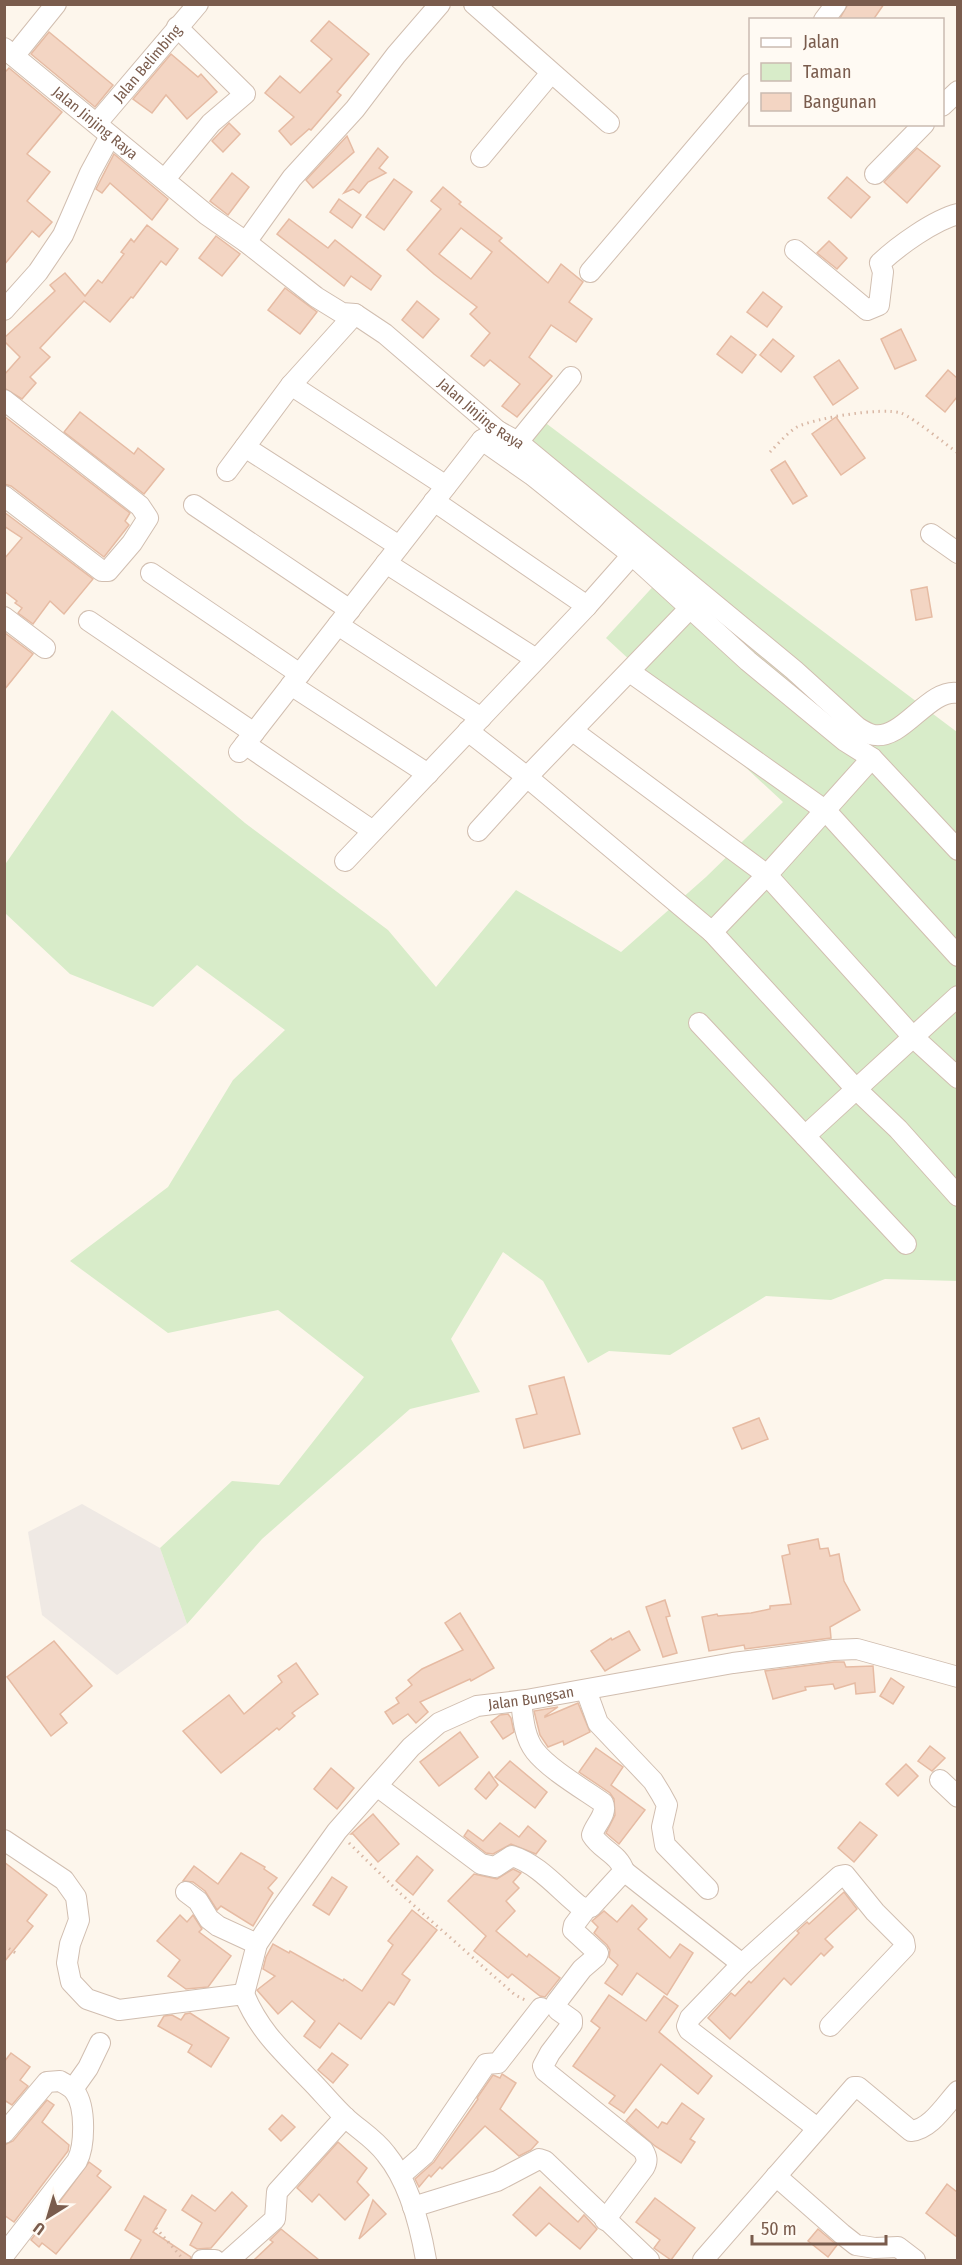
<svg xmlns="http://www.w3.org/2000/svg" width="962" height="2265" font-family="'Fira Sans Condensed',sans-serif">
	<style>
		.industrial { fill: #efe9e4 }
		.green { fill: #d8ecc9 }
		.building { fill: #f3d5c3; stroke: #e6bba3; stroke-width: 1.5; fill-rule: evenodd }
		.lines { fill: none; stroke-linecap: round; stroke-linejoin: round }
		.minor-casing { stroke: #d1beb0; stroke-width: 22 }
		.path { stroke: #d9b8a5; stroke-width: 3; stroke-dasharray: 1.5 4.5; stroke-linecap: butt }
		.minor { stroke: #fff; stroke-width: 20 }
		.labels { text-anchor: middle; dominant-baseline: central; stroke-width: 4.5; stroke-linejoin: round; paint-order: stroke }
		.street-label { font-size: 15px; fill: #7a5c4d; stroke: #fffaf3 }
	</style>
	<rect width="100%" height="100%" fill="#fdf6ec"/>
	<path class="industrial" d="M82,1504l78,44 27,76 -70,51 -75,-60 -14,-83z"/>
	<path class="green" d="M543,421l414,311v549l-72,-2 -54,21 -65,-4 -96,59 -61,-4 -21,12 -45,-82 -40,-29 -52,87 29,53 -70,17 -148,130 -75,85 -27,-76 72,-67 47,4 85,-108 -86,-67 -110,23 -98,-72 98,-74 65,-107 52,-50 -88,-65 -44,42 -83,-33 -65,-61 -1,-47 108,-156 133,113 143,107 48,57 80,-97 105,62 85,-75 77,-75 -177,-164 53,-58 -152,-122z"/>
	<g class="building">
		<path d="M848,4h36l-11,16h-34z"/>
		<path d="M329,21l40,33 -32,38 4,3 -30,35 -2,-1 -18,16 -12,-14 15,-14 -29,-24 15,-17 20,17 32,-34 -21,-18z"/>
		<path d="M49,32l64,53 -18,22 -64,-53z"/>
		<path d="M171,54l27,23 3,-3 16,18 -30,27 -21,-24 -14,18 -19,-14z"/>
		<path d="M9,68l53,44 -35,42 23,18 -23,29 25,21 -13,15 -7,-6 -28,34v-192z"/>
		<path d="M229,123l11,11 -17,18 -11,-11z"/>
		<path d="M347,136l7,16 -41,36 -7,-8z"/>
		<path d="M378,148l10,9 -9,11 7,5 -18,9 -9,11 -6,-4 -9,4z"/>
		<path d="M917,148l23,18 -33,37 -23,-21z"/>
		<path d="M114,154l54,45 -16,21 -42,-37 -8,10 -6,-4z"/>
		<path d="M232,173l17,14 -21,28 -18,-14z"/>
		<path d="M847,177l23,20 -19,21 -23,-20z"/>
		<path d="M394,179l18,13 -28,38 -18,-13z"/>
		<path d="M443,187l18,15 -2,2 43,34 -3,3 49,42 13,-19 22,18 -14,20 23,17 -16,23 -25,-17 -22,32 23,19 -35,41 -15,-11 18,-22 -30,-24 -6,6 -13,-10 19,-23 -20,-19 7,-7 -43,-33 -27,-24 34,-41 -10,-8zM461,228l31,24 -21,27 -32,-25z"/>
		<path d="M339,199l22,16 -9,13 -22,-16z"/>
		<path d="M289,219l39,29 7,-8 46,36 -10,14 -20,-14 -7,10 -67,-52z"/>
		<path d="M147,225l31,24 -12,16 -5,-4 -28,37 -2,-1 -21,25 -26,-21 -44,47 10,9 -20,20 6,6 -14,16 -18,-11v-13l16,-18 -16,-16v-3l51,-47 -5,-6 15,-12 20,23 13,-16 4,3 22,-29 -3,-2 10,-13 3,3z"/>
		<path d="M216,236l24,18 -18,22 -23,-18z"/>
		<path d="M829,241l18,17 -10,11 -20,-16z"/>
		<path d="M285,288l32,24 -17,22 -32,-24z"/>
		<path d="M763,292l19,15 -15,20 -20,-15z"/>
		<path d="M417,301l22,18 -16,19 -21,-18z"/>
		<path d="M901,329l15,31 -21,9 -14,-30z"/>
		<path d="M731,336l25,19 -14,18 -25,-19z"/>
		<path d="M773,339l21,17 -13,16 -21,-17z"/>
		<path d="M839,360l19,28 -25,17 -19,-28z"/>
		<path d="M948,370l9,8v19l-12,15 -19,-16z"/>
		<path d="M80,412l54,42 4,-6 26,21 -20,25 -80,-62z"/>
		<path d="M4,416l126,97 -5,8 4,4 -25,32 -93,-71 -7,-2z"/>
		<path d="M836,417l29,41 -24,17 -29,-41z"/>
		<path d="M785,461l22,35 -14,8 -22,-34z"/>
		<path d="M4,512l89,67 -29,35 -14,-13 -17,23 -15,-11 4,-5 -7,-5 2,-2 -13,-10v-32l18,-21 -18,-12z"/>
		<path d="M927,587l5,30 -16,3 -5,-30z"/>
		<path d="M5,633l28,21 -29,36v-57z"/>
		<path d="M564,1377l16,57 -56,14 -8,-29 21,-5 -8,-28z"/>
		<path d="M759,1418l9,21 -26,10 -9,-21z"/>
		<path d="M818,1539l2,10 8,-1 2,8 9,-2 5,27 16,29 -30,17 1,11 -86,11 -1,-4 -35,6 -7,-34 15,-3 1,2 33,-3 19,-4v-3l21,-2 -9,-48 8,-2 -2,-9z"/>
		<path d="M665,1600l5,16 -4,1 11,36 -14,4 -17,-50z"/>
		<path d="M460,1613l34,55 -23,13 -1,-2 -50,23 8,10 -12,11 -8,-9 -15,10 -8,-12 14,-9 -3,-5 16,-13 -4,-5 14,-11 41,-19 -18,-27z"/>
		<path d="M629,1631l11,19 -35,21 -14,-20 20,-13 1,2z"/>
		<path d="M54,1641l38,45 -32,28 7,9 -16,13 -44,-59z"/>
		<path d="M834,1662h10l2,5 27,-1 2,26 -19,2 -1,-11 -20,6 -2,-5 -28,3 1,3 -33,9 -8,-28z"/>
		<path d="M296,1663l22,31 -26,19 3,3 -16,14 -2,-2 -56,45 -38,-42 46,-36 15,19 38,-32 -4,-6z"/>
		<path d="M891,1678l13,9 -11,17 -13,-8z"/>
		<path d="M578,1703l12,29 -26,13 -1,-4 -15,6 -8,-12 -6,-24 24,-4 -13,9v1z"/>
		<path d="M508,1714l3,4 3,14 -11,7 -12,-17 9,-7z"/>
		<path d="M460,1732l18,25 -39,29 -19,-24z"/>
		<path d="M930,1746l15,12 -13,13 -14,-10z"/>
		<path d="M596,1748l27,19 -12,18 34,25 -26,34 -13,-11 9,-18 -1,-16 -4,-6 -31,-21z"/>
		<path d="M510,1761l37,31 -12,16 -40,-31z"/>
		<path d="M906,1764l12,12 -20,20 -12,-12z"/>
		<path d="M331,1768l23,20 -17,21 -23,-20z"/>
		<path d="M489,1772l9,13 -12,14 -11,-10z"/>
		<path d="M373,1814l26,30 -21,18 -25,-28h-2z"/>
		<path d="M860,1822l17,13 -23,27 -16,-14z"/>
		<path d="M500,1823l19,14 9,-11 18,15 -10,13 -25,-10 -18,10 -7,-1 -22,-17 4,-6 15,11z"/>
		<path d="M241,1853l24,14 -1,2 13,9 -9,10 5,5 -20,33 -32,-20 -4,4 -12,-19 -12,-9 -10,-1 11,-15 24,18z"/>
		<path d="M417,1856l16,14 -20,25 -17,-14z"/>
		<path d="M4,1862l43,33 -20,26 6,5 -29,36z"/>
		<path d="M513,1869l8,4 -8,9 6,6 -13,13 9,10 -19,20 31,26 2,-3 31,24 -15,19 -5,-1 -28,-22 -4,4 -34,-27 12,-15 -38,-35 26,-27 23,5z"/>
		<path d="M332,1877l15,10 -18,28 -16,-10z"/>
		<path d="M844,1892l13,17 -32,30 8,8 -9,9 -3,-3 -30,32 -7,-7 -54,61 -22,-21 23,-25 4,3 14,-15 2,2 48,-50 -2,-2 10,-9 2,2z"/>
		<path d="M632,1905l15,14 -9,10 32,29 10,-14 13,9 -26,42 -30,-22 -15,22 -17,-12 13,-18 -9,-8 1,-7 -3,-5 -13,-12 4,-6 -6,-6 12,-10 13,11z"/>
		<path d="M412,1910l25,20 -35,44 8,6 -16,25 -5,-3 -28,37 -22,-16 -19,25 -16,-12 11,-15 -23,-20 -14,13 -21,-24 18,-14 -12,-7 3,-12 7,-13 16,9 1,-2 53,30 1,-2 18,12 31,-46 -5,-4z"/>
		<path d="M180,1915l7,7 6,-7 9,14 -3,3 32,24 -23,31 -22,2 -18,-13 12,-16 -23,-19z"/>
		<path d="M609,1995l37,26 18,-25 14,10 -19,26 53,44 -14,18 -37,-30 -37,49 -15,-10 6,-7 -42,-30 27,-38 -9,-7z"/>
		<path d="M190,2013l39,25 -18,29 -23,-15 4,-7 -34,-19 6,-10 8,-1 9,5 4,-6z"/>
		<path d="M11,2053l19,14 -10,13 8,6 -16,19 -8,-5v-38z"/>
		<path d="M332,2053l16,12 -15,18 -15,-13z"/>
		<path d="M502,2074l14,9 -16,26 38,33 -7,8 -12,6 -34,-30 -43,43 -2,-2 -9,10 -2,-2 -10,12 -4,-8 19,-17 44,-63 -1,-1 16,-23 7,3z"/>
		<path d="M47,2100l7,5 -12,17 27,23 -1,6 -54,71 -10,-7v-70l9,-4z"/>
		<path d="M682,2103l22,16 -14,20 5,3 -14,21 -26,-17 -29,-25 10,-12 22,19 4,-6 5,2z"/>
		<path d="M282,2115l13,12 -14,14 -12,-12z"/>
		<path d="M338,2142l29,26 -10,14 12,13 -24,25 -26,-26 -7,8 -15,-14z"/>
		<path d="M89,2162l12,9 -4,5 14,11 -55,67 -14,-11 -3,4 -8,-7z"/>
		<path d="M947,2184l10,8v45l-31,-24z"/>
		<path d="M540,2187l38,35 6,-7 13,14 -17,20 -31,-26 -13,13 -23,-21z"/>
		<path d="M232,2192l15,14 -36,42 -14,1 -7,-4 12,-22 -20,-13 10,-15 23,16z"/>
		<path d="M144,2196l22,14 -13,22 38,25 -1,3h-60l11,-20 -16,-10z"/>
		<path d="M655,2198l40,30 -24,32 -17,-12 6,-8 -24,-18z"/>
		<path d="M373,2200l13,14 -27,25z"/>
		<path d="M281,2229l38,31h-65l19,-18 -3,-2z"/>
		<path d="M818,2229l19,16 -9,12 -20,-16z"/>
	</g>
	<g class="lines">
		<defs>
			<g id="minor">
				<path d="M474,4l135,119"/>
				<path d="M824,20l12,-16"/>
				<path id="s1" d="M4,48l203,167 39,27 70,55 26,16 13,1 30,20 113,97 20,11 276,228 63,57c6,4 11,7 17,8 29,5 55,-47 84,-42"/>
				<path d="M14,56l42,-52"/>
				<path d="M942,106l16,-15"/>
				<path id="s2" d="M97,123l101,-119"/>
				<path d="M481,157l70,-84"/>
				<path d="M875,174l49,-50"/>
				<path d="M165,179l46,-56 34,-29 -68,-67"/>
				<path d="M246,242l46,-64 63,-69 41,-54 44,-51"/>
				<path d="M795,250l72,60 12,-5 4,-33 -3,-9c18,-17 54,-43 78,-49"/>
				<path d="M590,272l160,-188"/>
				<path d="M4,310l34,-38 25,-37 27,-62 20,-37"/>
				<path d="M291,385l155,101"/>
				<path d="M4,400l136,106 8,12 -16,25 -24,28h-6l-98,-75"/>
				<path d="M498,431l-16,9 50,35 100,80 116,106 97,80 27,17 86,92"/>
				<path d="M518,442l53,-65"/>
				<path d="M245,447l154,99"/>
				<path d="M227,471l64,-86 64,-71"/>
				<path d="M434,501l153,105"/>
				<path d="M194,505l156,105"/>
				<path d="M931,534l27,19"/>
				<path d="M386,563l150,96"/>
				<path d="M151,573l149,101"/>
				<path d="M4,617l41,31"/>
				<path d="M89,621l165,112"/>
				<path d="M338,625l143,93"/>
				<path d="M630,672l196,139 132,145"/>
				<path d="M291,685l137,89"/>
				<path d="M468,731l59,46 185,155 55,-57 105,-117"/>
				<path d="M573,731l194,144 146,162 45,41"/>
				<path d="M245,744l128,87"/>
				<path d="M239,752l243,-312"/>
				<path d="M478,831l49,-54 163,-169"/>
				<path d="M345,861l242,-255 45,-51"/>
				<path d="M712,932l144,157 42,40 60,67"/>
				<path d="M699,1023l106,113"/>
				<path d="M906,1244l-101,-108 153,-140"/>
				<path d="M586,1690l12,33 55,58 8,13 6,11 -5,22 3,18 43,44"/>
				<path d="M521,1701c2,16 3,36 14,50 14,18 48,38 68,52 5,11 -8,21 -11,32 9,15 27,19 32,36"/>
				<path d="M940,1780l18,17"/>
				<path d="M377,1786l104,78 14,3 17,-11c27,8 49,36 70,52l9,-1 33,-36 118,93"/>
				<path d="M4,1840l60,40 12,17 3,23 -9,24 -3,19 4,19 16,17 32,11 125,-16c15,37 39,58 66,86 12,12 23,26 35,37 14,13 29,21 41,37 23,28 34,71 40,106"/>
				<path d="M186,1892l12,9 11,18 9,7 39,18"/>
				<path d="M586,1909l-12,16 -1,5 25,23 -2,4 -14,12 -26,34 2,7 14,10v4l-22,29 -7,13 2,5 98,79c4,7 5,11 1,18l-39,52"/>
				<path id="s3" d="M244,1994l13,-50 21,-31 59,-82 74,-84 28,-24 38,-17 49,-6 207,-37 100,-13 24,-1 101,28"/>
				<path d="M73,2089l15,-21 12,-25"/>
				<path d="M817,2128l-128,-98 -2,-4 3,-8 52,-54 98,-88 5,-1 30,37 29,29 1,6 -75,79"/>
				<path d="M4,2133l43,-51 13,-1c5,3 12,6 15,11 11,15 10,54 2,69l-73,94"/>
				<path d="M401,2175l23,-20 62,-91 12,-1 43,-55"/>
				<path d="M776,2176l66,58 14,11 19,3 23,-1 17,13"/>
				<path d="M413,2207l84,-26 42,-22 6,2 104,99"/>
				<path d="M202,2260h13"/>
				<path d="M229,2260l46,-41 2,-27 68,-75"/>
				<path d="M703,2260l151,-173h4l53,44c20,-2 34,-26 47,-40"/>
			</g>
		</defs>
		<use href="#minor" class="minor-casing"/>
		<g class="path">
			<path d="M770,452c8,-8 17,-19 27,-25 18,-9 85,-20 104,-14 13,5 44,31 57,40"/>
			<path d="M349,1843l52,51 114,101 10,5"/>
			<path d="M4,1945l13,9"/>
			<path d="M156,2228l27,31"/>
		</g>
		<use href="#minor" class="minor"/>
	</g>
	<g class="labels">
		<g class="street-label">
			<text stroke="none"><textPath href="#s2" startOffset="78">Jalan Belimbing</textPath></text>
			<text stroke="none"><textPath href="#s1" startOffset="118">Jalan Jinjing Raya</textPath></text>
			<text stroke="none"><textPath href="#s1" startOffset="604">Jalan Jinjing Raya</textPath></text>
			<text stroke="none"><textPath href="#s3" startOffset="435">Jalan Bungsan</textPath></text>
		</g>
	</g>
	<rect width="962" height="2265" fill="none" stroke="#7a5c4d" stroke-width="12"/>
	<rect x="749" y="18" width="195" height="108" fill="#fffaf3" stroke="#cabbb1" stroke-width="1.5"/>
	<rect x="761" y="38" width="30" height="9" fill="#ffffff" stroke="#cabbb1" stroke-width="1.5"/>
	<text x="803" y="48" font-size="18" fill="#7a5c4d">Jalan</text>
	<rect x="761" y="63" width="30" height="18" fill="#d8ecc9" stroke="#cabbb1" stroke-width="1.5"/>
	<text x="803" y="78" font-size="18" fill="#7a5c4d">Taman</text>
	<rect x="761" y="93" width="30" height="18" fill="#f3d5c3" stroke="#cabbb1" stroke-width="1.5"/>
	<text x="803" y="108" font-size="18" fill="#7a5c4d">Bangunan</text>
	<g transform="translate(48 2217) rotate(217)" stroke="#fffaf3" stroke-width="4.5" paint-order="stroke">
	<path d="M0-4.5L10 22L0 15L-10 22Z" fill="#7a5c4d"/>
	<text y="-9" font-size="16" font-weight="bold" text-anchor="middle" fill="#7a5c4d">U</text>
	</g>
	<path d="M752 2235v9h134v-9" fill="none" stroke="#7a5c4d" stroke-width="3"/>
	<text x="761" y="2235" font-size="18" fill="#7a5c4d" stroke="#fffaf3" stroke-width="4.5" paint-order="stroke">50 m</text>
</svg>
